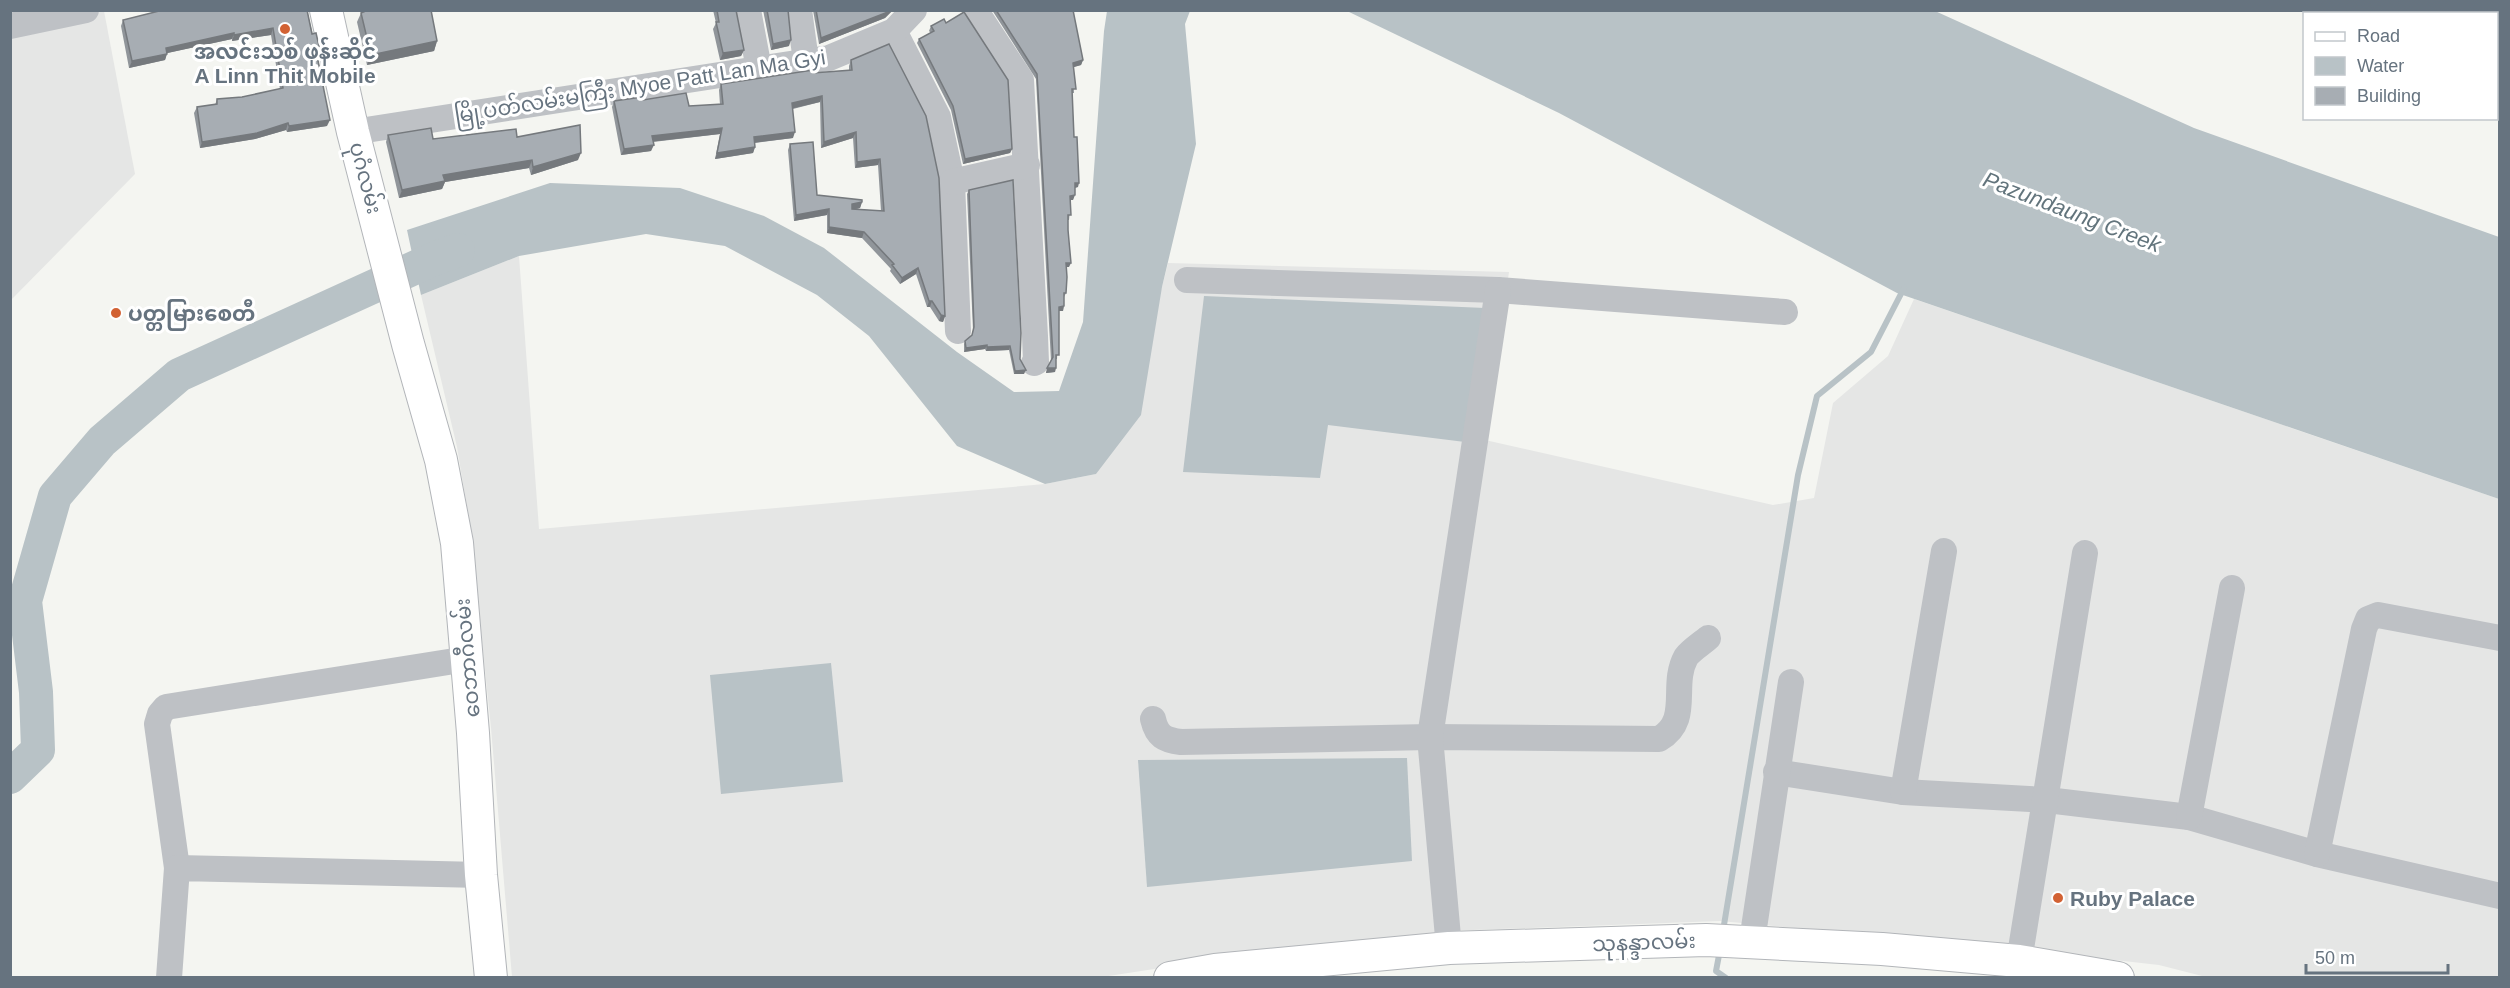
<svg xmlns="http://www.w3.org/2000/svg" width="2510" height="988" font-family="Helvetica,'Noto Sans Myanmar',sans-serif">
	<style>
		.built { fill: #e5e6e5 }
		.water { fill: #b8c2c6 }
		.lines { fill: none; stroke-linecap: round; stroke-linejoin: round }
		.stream { stroke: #b8c2c6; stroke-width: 6 }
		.river { stroke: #b8c2c6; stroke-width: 34 }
		.major-casing { stroke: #b2b5b9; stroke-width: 34 }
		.minor { stroke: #bec1c5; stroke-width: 26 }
		.major { stroke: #fff; stroke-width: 32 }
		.wall { fill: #90959a }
		.shaded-wall { fill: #75797d }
		.building { fill: #a7adb3; stroke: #75797d; stroke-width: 1.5 }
		.poi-dot { fill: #d26234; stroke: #fff; stroke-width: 2 }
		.labels { text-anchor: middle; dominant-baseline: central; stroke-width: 6; stroke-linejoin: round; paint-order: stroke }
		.poi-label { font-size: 21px; font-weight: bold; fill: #66737f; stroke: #fff; text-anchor: start }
		.street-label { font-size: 21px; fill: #66737f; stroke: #fff }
		.water-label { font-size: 22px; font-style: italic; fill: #62747c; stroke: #fff }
	</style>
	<rect width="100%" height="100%" fill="#f4f5f1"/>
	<g class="built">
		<path d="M11,11h93l31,163 -124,126z"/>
		<path d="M519,256l20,273 506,-45 51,-10 66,-187 6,-24 341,9 -24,168 288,65 41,-7 19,-95 55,-47 26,-57 585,200v478h-293l-47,-12 -161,-18 -278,-26 -274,10 -233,29 -111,17h-590l-21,-249 -21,-202 -13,-79 -36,-152z"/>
	</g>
	<g class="water">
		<path d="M1107,11h83l-5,13 11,120 -34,143 -21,128 -45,59 -51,10 -88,-38 -88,-110 -52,-41 -92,-49 -79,-12 -127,22 -98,39 -14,-65 143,-47 130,5 84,28 60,32 133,104 57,40 45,-1 24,-69 21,-291z"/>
		<path d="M1347,11h588l259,117 305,109v262l-602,-206 -338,-180z"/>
		<path d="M1204,296l281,12 -20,134 -137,-17 -8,53 -137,-6z"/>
		<path d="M831,663l12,119 -122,12 -11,-119z"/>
		<path d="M1407,758l5,103 -265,26 -9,-127z"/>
	</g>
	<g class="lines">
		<g class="stream">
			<path d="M1723,931l75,-456 19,-79 54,-44 33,-64"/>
			<path d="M1720,950l-4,21 10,7"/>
		</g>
		<path class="river" d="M10,777l28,-27 -2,-58 -11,-91 30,-105 47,-55 77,-66 257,-117 22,-8"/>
		<defs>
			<g id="major">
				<path d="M326,10l27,122 55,212 33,116 16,83 16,190 8,142 10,103"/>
				<path d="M1170,978l45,-8 234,-22 257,-8 176,9 137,12 99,17"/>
			</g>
		</defs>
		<use href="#major" class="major-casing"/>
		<g class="minor">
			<path d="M748,10l11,59"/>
			<path d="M799,10l7,51"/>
			<path d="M975,10l46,70 14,256 1,26 -2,1"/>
			<path d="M10,26l76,-16"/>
			<path d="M894,31l44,86 14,65 6,149"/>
			<path d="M353,132l476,-74 65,-27 20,-21"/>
			<path d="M952,182l75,-17"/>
			<path d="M1187,280l311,10 287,22"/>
			<path d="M1153,719c4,17 11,21 28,23l249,-5 229,2c33,-19 11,-53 27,-82 5,-7 15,-13 22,-19"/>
			<path d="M1776,772l127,20 144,8 142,17 128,37 183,42"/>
			<path d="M1903,792l41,-241"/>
			<path d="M2189,817l43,-229"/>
			<path d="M2317,854l47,-225 4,-10 10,-4 122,23"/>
			<path d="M177,868l-20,-144 3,-10 6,-7 301,-48"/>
			<path d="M1752,941l39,-259"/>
			<path d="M1449,948l-19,-211 68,-447"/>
			<path d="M2019,961l66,-408"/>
			<path d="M169,978l8,-110 304,7"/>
		</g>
		<use href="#major" class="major"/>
	</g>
	<g class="wall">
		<path d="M160,10h147l11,46 9,70 -40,6 -1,-2 -31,9 -55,9 -6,-35 3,-6 18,-2 2,-6 25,-2 38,-8 -9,-54 -39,6v-2l-65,14 -2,7 -36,8 -8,-42 2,-6 37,-8z"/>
		<path d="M713,10h23l8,40 -3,6 -21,4 -7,-31 3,-6z"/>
		<path d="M763,10h25l1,36 -18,4z"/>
		<path d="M813,10h80l-8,8 -66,26z"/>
		<path d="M992,10h81l10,50 -2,5 -8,2 1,26h-2l2,44 4,50 -3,1 -2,12h-2l-2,20h-1l1,47h-3v26l-2,4 -1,14h-4l-2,48h-1l-1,13 -9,1 5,-12 -15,-282z"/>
		<path d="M361,13l76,28 -3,10 -67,14 -10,-43z"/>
		<path d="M931,26l81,123 -2,4 -47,11 -12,-54 -34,-67 2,-4 12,-6 -2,-2z"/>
		<path d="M851,60l94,256 -2,6 -4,-1 -9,-14h-3l-11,-33 -16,10 -10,-13 1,-2 -29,-31 -35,-5v-18l-33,6 -6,-71 2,-6 27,51 45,7 -2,6 -3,1 24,2 -3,-46 -23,3 -2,-30 -32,10 -1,-46 -27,7v29l-38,5v4l-2,6 -38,6 5,-25 -67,8 -2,9 -30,4 -9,-48 2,-6 75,5 31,-1 -1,-15 2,-6 92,-11 36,-2v-5z"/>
		<path d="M388,135l45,4 84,-2 61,23 -47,15 -2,-7 -84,14 -3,7 -43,9 -13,-56z"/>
		<path d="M969,190l51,169 4,15h-10l-5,-24 -23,1 -1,-2 -21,3v-8l1,-3 7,-6 1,-5 -6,-136z"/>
	</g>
	<g class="shaded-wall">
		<path d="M889,10h4l-8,8 -66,26 2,-6z"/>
		<path d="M273,28l-2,7 -39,6 2,-6z"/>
		<path d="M234,33l-2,6 -69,15 3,-6z"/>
		<path d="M791,40l-2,6 -18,4 2,-6z"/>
		<path d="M437,41l-3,10 -67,14 4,-10z"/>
		<path d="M744,50l-3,6 -21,4 3,-7z"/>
		<path d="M167,54l-2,6 -36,8 3,-7z"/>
		<path d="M1083,60l-2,5 -10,3 2,-5z"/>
		<path d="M822,96l-2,6 -30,7 2,-6z"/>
		<path d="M330,120l-3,6 -40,6 2,-6z"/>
		<path d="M288,123l-2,7 -31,9 -55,9 2,-6z"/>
		<path d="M722,128l-2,6 -71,8 3,-6z"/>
		<path d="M795,132l-2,6 -41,5 2,-6z"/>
		<path d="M856,132l-3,6 -32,10 3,-6z"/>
		<path d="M654,145l-3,6 -30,4 3,-6z"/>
		<path d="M755,147l-2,6 -38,6 2,-6z"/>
		<path d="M1012,149l-2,4 -47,11 2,-5z"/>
		<path d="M581,153l-3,7 -47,15 2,-8z"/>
		<path d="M880,159l-2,6 -23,3 2,-6z"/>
		<path d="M532,160l-3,8 -84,14 -3,7 -43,9 3,-8 41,-15z"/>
		<path d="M1075,183h4l-1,4 -5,1z"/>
		<path d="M1075,195l-2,5h-4l1,-4z"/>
		<path d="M862,202l-2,6 -10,2 2,-6z"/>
		<path d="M829,209l-2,6 -33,6 2,-6z"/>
		<path d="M829,227l35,5 -2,6 -35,-5z"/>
		<path d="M1066,263h5l-2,4h-5z"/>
		<path d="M918,268l-2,6 -16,10 2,-6z"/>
		<path d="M929,301h3l-2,6h-3z"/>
		<path d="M1064,306l-1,5h-5l1,-4z"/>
		<path d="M941,315l4,1 -2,6 -4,-1z"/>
		<path d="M987,345l-2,4 -21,3 2,-4z"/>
		<path d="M1010,346l-1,4 -23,1 1,-4z"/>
		<path d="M1047,368h9l-1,4 -9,1z"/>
		<path d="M1026,370l-2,4h-10l1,-3z"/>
	</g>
	<g class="building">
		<path d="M163,10h144l5,24 4,-1 4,17 -4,1 14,69 -41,6 -1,-3 -31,10 -55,9 -5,-35 20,-3v-5l25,-2 41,-9 -10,-60 -39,7v-2l-68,15 1,6 -35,7 -9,-41z"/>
		<path d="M368,10h63l6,31 -66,14 -10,-42z"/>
		<path d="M717,10h19l8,40 -21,3 -7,-31h3z"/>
		<path d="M767,10h21l3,30 -18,4z"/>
		<path d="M816,10h73l-1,2 -67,26z"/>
		<path d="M996,10h77l10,50 -10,3 3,26h-4l2,48h3l2,46h-4v12l-5,1 1,19h-3v15l3,33h-5l1,14 -1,16h-2v13l-5,1v48h-3v13h-9l6,-11 -16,-283z"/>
		<path d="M964,12l44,68 4,69 -47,10 -12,-53 -34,-67 15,-8 -3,-5 13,-7 2,4z"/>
		<path d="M889,44l37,72 13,62 6,138 -4,-1 -9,-14h-3l-11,-33 -16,10 -10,-13 2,-1 -30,-32 -35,-5v-18l-33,6 -6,-71 23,-2 4,53 45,5v2l-10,2v5l32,2 -4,-52 -23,3 -1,-30 -32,10 -2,-46 -30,7 3,29 -41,5 1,10 -38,6 5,-25 -70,8 2,9 -30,4 -10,-48 28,-4 1,3 43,-7 3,13 34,-2 -2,-20 92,-14v3l39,-3 -1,-10z"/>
		<path d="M580,125l1,28 -48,14 -1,-7 -89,15 2,6 -43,9 -14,-55 43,-7 2,11 83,-10 1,8z"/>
		<path d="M1013,180l8,153 -1,26 6,11 -11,1 -5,-25 -23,1v-2l-21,3 -1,-7 7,-6 2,-8 -5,-137z"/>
	</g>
	<g class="poi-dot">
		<circle cx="285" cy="29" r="6"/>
		<circle cx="116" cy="313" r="6"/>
		<circle cx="2058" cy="898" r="6"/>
	</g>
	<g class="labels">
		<g class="poi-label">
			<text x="285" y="51" text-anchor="middle">အလင်းသစ် ဖုန်းဆိုင်<tspan x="285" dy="24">A Linn Thit Mobile</tspan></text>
			<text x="128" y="313">ပတ္တမြား‌စေတီ</text>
			<text x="2070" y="898">Ruby Palace</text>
		</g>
		<g class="street-label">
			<text transform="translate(640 86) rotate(-9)">မြို့ပတ်လမ်းမကြီး Myoe Patt Lan Ma Gyi</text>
			<text transform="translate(366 178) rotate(75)">ပုဂံလမ်း</text>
			<text transform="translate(467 658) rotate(-95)">ဝေဘာဂီလမ်း</text>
			<text transform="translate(1644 942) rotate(-2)">သုနန္ဒာလမ်း</text>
		</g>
		<g class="water-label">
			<text transform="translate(2072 212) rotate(21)">Pazundaung Creek</text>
		</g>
	</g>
	<rect width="2510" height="988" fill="none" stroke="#66737f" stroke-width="24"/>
	<rect x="2303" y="12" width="195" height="108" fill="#ffffff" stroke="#c2c7cc" stroke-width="1.5"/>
	<rect x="2315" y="32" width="30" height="9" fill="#ffffff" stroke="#c2c7cc" stroke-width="1.5"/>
	<text x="2357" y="42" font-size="18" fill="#66737f">Road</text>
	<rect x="2315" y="57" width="30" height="18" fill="#b8c2c6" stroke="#c2c7cc" stroke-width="1.5"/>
	<text x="2357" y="72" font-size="18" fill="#66737f">Water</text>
	<rect x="2315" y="87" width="30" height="18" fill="#a7adb3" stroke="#c2c7cc" stroke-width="1.5"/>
	<text x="2357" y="102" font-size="18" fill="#66737f">Building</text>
	<path d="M2306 964v9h142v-9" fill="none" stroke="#66737f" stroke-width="3"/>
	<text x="2315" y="964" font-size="18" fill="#66737f" stroke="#ffffff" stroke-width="4.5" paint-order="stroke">50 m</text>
</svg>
